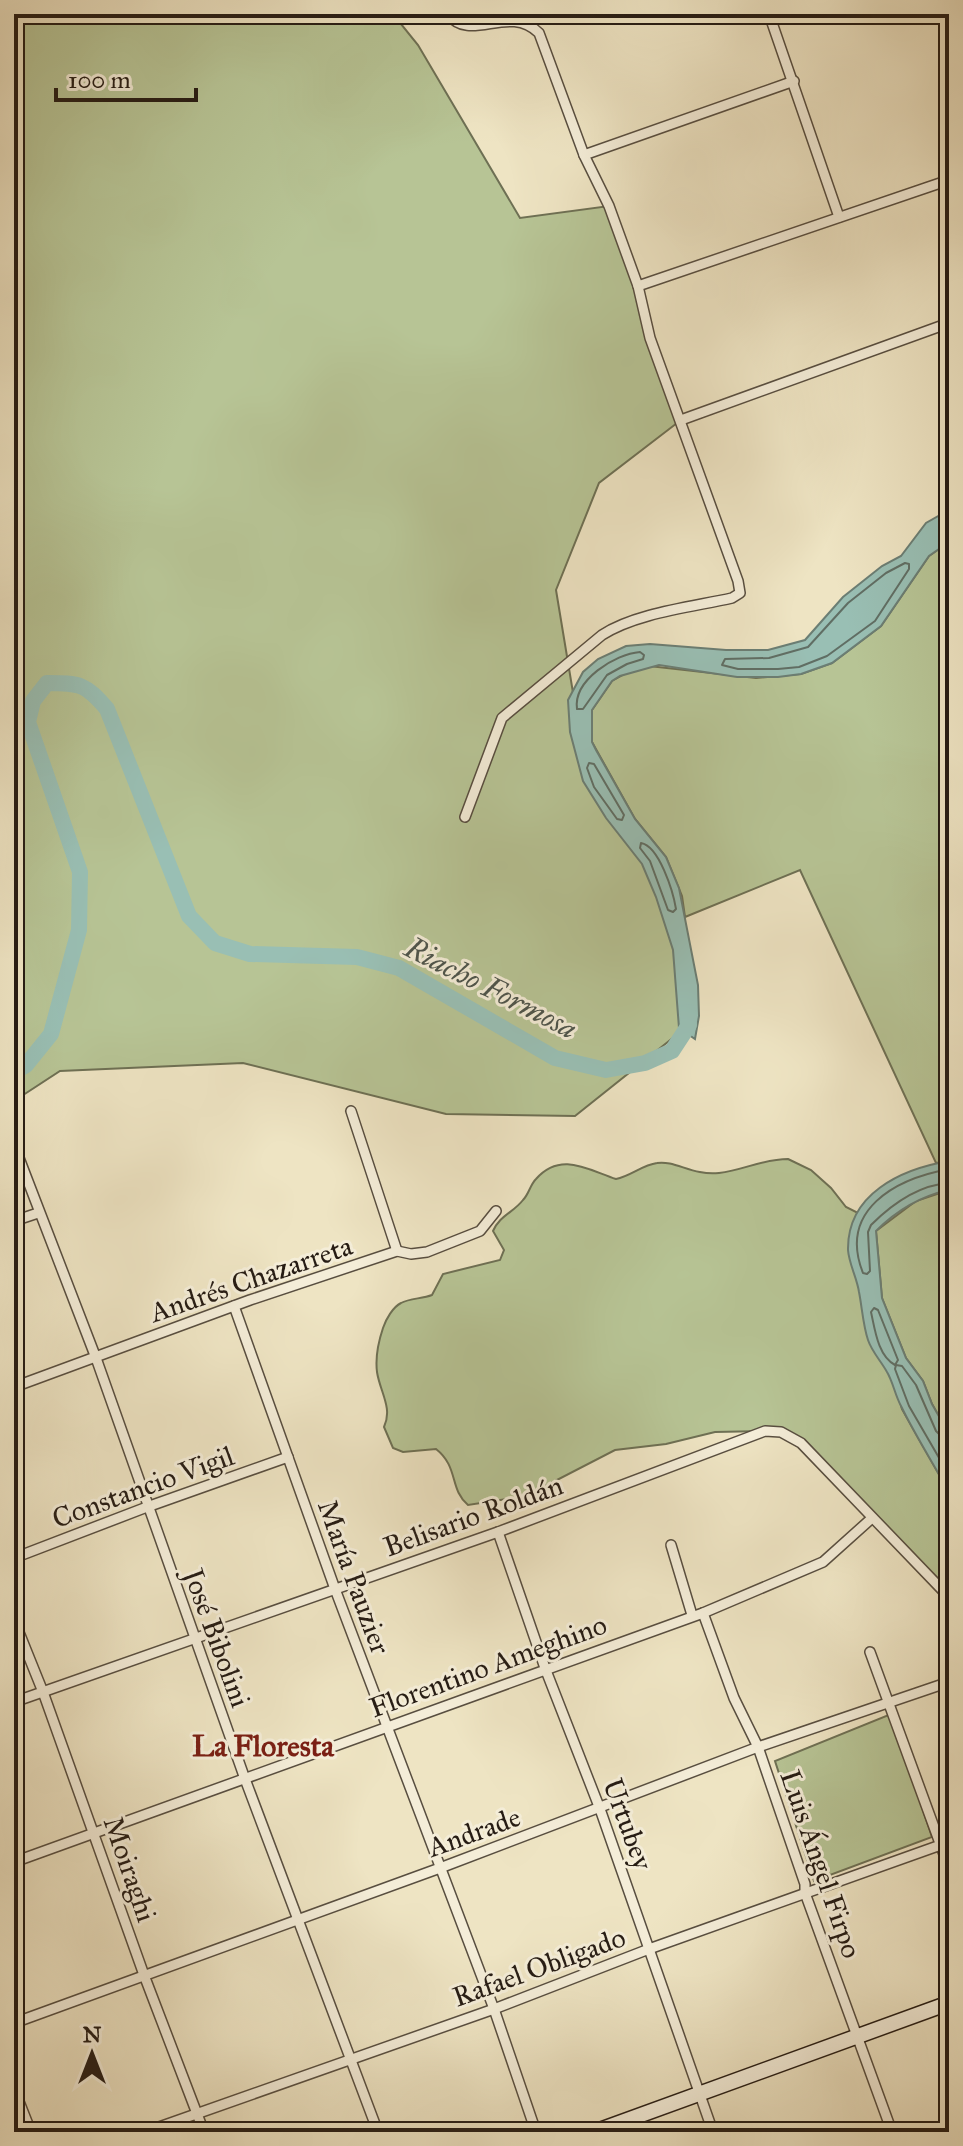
<svg xmlns="http://www.w3.org/2000/svg" width="963" height="2146" font-family="'IM FELL Great Primer',serif">
	<style>
		.green { fill: #b7c495; stroke: #6e7054; stroke-width: 2 }
		.water { fill: #99bfb4; stroke: #6b7e74; stroke-width: 2 }
		.lines { fill: none; stroke-linecap: round; stroke-linejoin: round }
		.shore { stroke: #606e64; stroke-width: 2 }
		.river { stroke: #99bfb4; stroke-width: 16 }
		.minor-casing { stroke: #584e40; stroke-width: 12 }
		.secondary-casing { stroke: #261c14; stroke-width: 17 }
		.minor { stroke: #f4edd8; stroke-width: 9 }
		.secondary { stroke: #f4edd8; stroke-width: 14 }
		.labels { text-anchor: middle; dominant-baseline: central; stroke-width: 6; stroke-linejoin: round; paint-order: stroke }
		.street-label { font-size: 28px; fill: #261c14; stroke: #f4edd8 }
		.water-label { font-size: 30px; font-style: italic; fill: #4e554c; stroke: #f4edd8 }
		.neighbourhood-label { font-size: 30px; font-weight: bold; fill: #7a1f14; stroke: #f4edd8 }
	</style>
	<rect width="100%" height="100%" fill="#eee4c3"/>
	<filter id="stains"><feTurbulence type="fractalNoise" baseFrequency=".0025" numOctaves="4"/><feColorMatrix values="0 0 0 0 .2 0 0 0 0 .09 0 0 0 0 .02 0 0 0 .5 -.17"/></filter>
	<radialGradient id="worn" r=".72"><stop offset=".6" stop-color="#630" stop-opacity="0"/><stop offset="1" stop-color="#630" stop-opacity=".3"/></radialGradient>
	<g class="green">
		<path d="M14,14h379l25,31 102,173 89,-12 72,214 -82,63 -43,107 25,151 80,140 28,144 -114,91 -129,-2 -203,-51 -183,8 -46,30z"/>
		<path d="M949,542v619l-13,2 -136,-293 -115,47 -3,-21 -16,-39 -31,-38 -43,-77v-32l20,-29 18,-10 19,-5 107,12 45,-4 31,-11 49,-37 48,-70z"/>
		<path d="M788,1159l23,11 20,18 15,19 24,12 -10,33 42,157 47,83v105l-147,-154 -37,-12 -50,1 -49,12 -51,6 -89,46 -58,9c-19,-16 -9,-38 -32,-56l-33,3 -10,-4 -9,-21c9,-19 -4,-35 -7,-55 -2,-16 1,-29 6,-44 3,-9 10,-21 18,-25 9,-5 21,-4 31,-8l11,-21 57,-14 4,-10 -11,-19c7,-16 20,-18 30,-31 6,-6 7,-15 13,-21 25,-28 52,-9 80,0 15,-3 26,-14 41,-16 18,-3 36,13 62,10 25,-3 44,-14 69,-14z"/>
		<path d="M949,1190v244l-17,-30 -9,-23 -17,-23 -24,-60 -6,-67 40,-30z"/>
		<path d="M891,1714l41,123 -118,44 -39,-120z"/>
	</g>
	<g class="water">
		<path d="M949,510v32l-20,14 -48,70 -49,37 -31,11 -23,3h-41l-78,-12 -39,11 -8,5 -20,29v32l4,8 39,69 31,38 13,31 19,97 1,31 -4,23 -16,-11 -6,-78 -17,-53 -14,-33 -36,-46 -23,-37 -13,-49 -2,-32 15,-28 15,-13 28,-13 24,-2 76,6h42l37,-10 38,-43 39,-31 19,-10 25,-33z"/>
		<path d="M949,1161v29c-28,6 -53,21 -73,41l6,67 24,60 17,23 9,23 17,30v58c-16,-29 -34,-57 -48,-86 -6,-11 -8,-24 -14,-34 -6,-11 -15,-20 -19,-32 -5,-15 -6,-33 -9,-48 -2,-14 -10,-28 -11,-42 -1,-56 53,-81 101,-89z"/>
	</g>
	<g class="lines">
		<g class="shore">
			<path d="M905,563l4,1v5l-34,52 -48,35 -28,11 -21,2h-40l-16,-4 3,-6 44,-1 39,-11 40,-44 38,-30z"/>
			<path d="M640,652l4,3 -1,4 -16,5 -20,11 -24,34h-6c-4,-29 38,-55 63,-57z"/>
			<path d="M589,763l5,1 30,51 -2,5 -5,-1 -23,-32 -7,-19z"/>
			<path d="M641,843c18,3 32,48 35,66l-3,3 -5,-2 -18,-49 -10,-13z"/>
			<path d="M949,1169c-54,10 -111,41 -86,104l4,1 3,-3 -2,-39 3,-7c20,-20 48,-40 78,-42"/>
			<path d="M874,1308l4,2 20,50 -3,5c-17,-9 -20,-35 -24,-53z"/>
			<path d="M949,1438l-7,-1 -6,-6 -20,-46 -14,-19 -6,-1 -1,4 14,37 40,69"/>
		</g>
		<path class="river" d="M14,1072l12,-7 25,-31 28,-104 1,-58 -52,-150 5,-21 14,-18c33,0 39,1 60,26l82,207 26,27 35,11 107,3 42,11 156,90 51,12 39,-7 27,-12 17,-26 -1,-13"/>
		<defs>
			<g id="minor">
				<path d="M448,14c23,30 60,-11 91,19l45,122 25,51 29,80 12,52 88,243 2,12 -8,5c-40,9 -96,15 -130,37l-100,83 -37,99"/>
				<path d="M769,14l70,203"/>
				<path d="M584,155l210,-74"/>
				<path d="M638,286l311,-106"/>
				<path d="M681,420l268,-97"/>
				<path d="M351,1111l46,140"/>
				<path d="M19,1158l77,200 149,421 133,353"/>
				<path d="M14,1221l24,-8"/>
				<path d="M234,1306l101,283 159,420 42,123"/>
				<path d="M14,1387l236,-87 147,-49 14,3 16,-2 53,-21 16,-20"/>
				<path d="M498,1532l47,136 55,141 113,323"/>
				<path d="M671,1545l21,70"/>
				<path d="M14,1558l133,-51 141,-50"/>
				<path d="M703,1613l31,85 24,49 47,137v9l87,239"/>
				<path d="M14,1620l29,72 101,283 60,157"/>
				<path d="M870,1652l79,216"/>
				<path d="M14,1702l484,-170 267,-101 16,1 20,11 148,154"/>
				<path d="M14,1862l689,-249 120,-51 49,-44"/>
				<path d="M14,2023l426,-155 318,-121 191,-65"/>
				<path d="M14,2089l17,43"/>
				<path d="M145,2132l349,-123 155,-60 300,-107"/>
			</g>
			<path id="secondary" d="M594,2132l355,-129"/>
		</defs>
		<use href="#minor" class="minor-casing"/>
		<use href="#secondary" class="secondary-casing"/>
		<use href="#minor" class="minor"/>
		<use href="#secondary" class="secondary"/>
	</g>
	<g class="labels">
		<g class="street-label">
			<text transform="translate(251 1279) rotate(-19)">Andrés Chazarreta</text>
			<text transform="translate(143 1487) rotate(-20)">Constancio Vigil</text>
			<text transform="translate(473 1516) rotate(-20)">Belisario Roldán</text>
			<text transform="translate(354 1577) rotate(70)">María Pauzier</text>
			<text transform="translate(217 1638) rotate(70)">José Bibolini</text>
			<text transform="translate(488 1666) rotate(-20)">Florentino Ameghino</text>
			<text transform="translate(628 1824) rotate(70)">Urtubey</text>
			<text transform="translate(474 1832) rotate(-20)">Andrade</text>
			<text transform="translate(821 1864) rotate(71)">Luis Ángel Firpo</text>
			<text transform="translate(130 1869) rotate(71)">Moiraghi</text>
			<text transform="translate(539 1967) rotate(-20)">Rafael Obligado</text>
		</g>
		<g class="water-label">
			<text transform="translate(491 988) rotate(27)">Riacho Formosa</text>
		</g>
		<g class="neighbourhood-label">
			<text x="263" y="1746">La Floresta</text>
		</g>
	</g>
	<rect width="963" height="2146" fill="none" stroke="#eee4c3" stroke-width="48"/>
	<rect x="16" y="16" width="931" height="2114" fill="none" stroke="#261c14" stroke-width="4"/>
	<rect x="24" y="24" width="915" height="2098" fill="none" stroke="#261c14" stroke-width="2"/>
	<g transform="translate(92 2054)" stroke="#f4edd8" stroke-width="6" paint-order="stroke">
	<path d="M0-6L14 30L0 20L-14 30Z" fill="#261c14"/>
	<text y="-12" font-size="22" font-weight="bold" text-anchor="middle" fill="#261c14">N</text>
	</g>
	<path d="M56 88v12h140v-12" fill="none" stroke="#261c14" stroke-width="4"/>
	<text x="68" y="88" font-size="24" fill="#261c14" stroke="#f4edd8" stroke-width="6" paint-order="stroke">100 m</text>
	<rect width="100%" height="100%" filter="url(#stains)"/>
	<rect width="100%" height="100%" fill="url(#worn)"/>
</svg>
